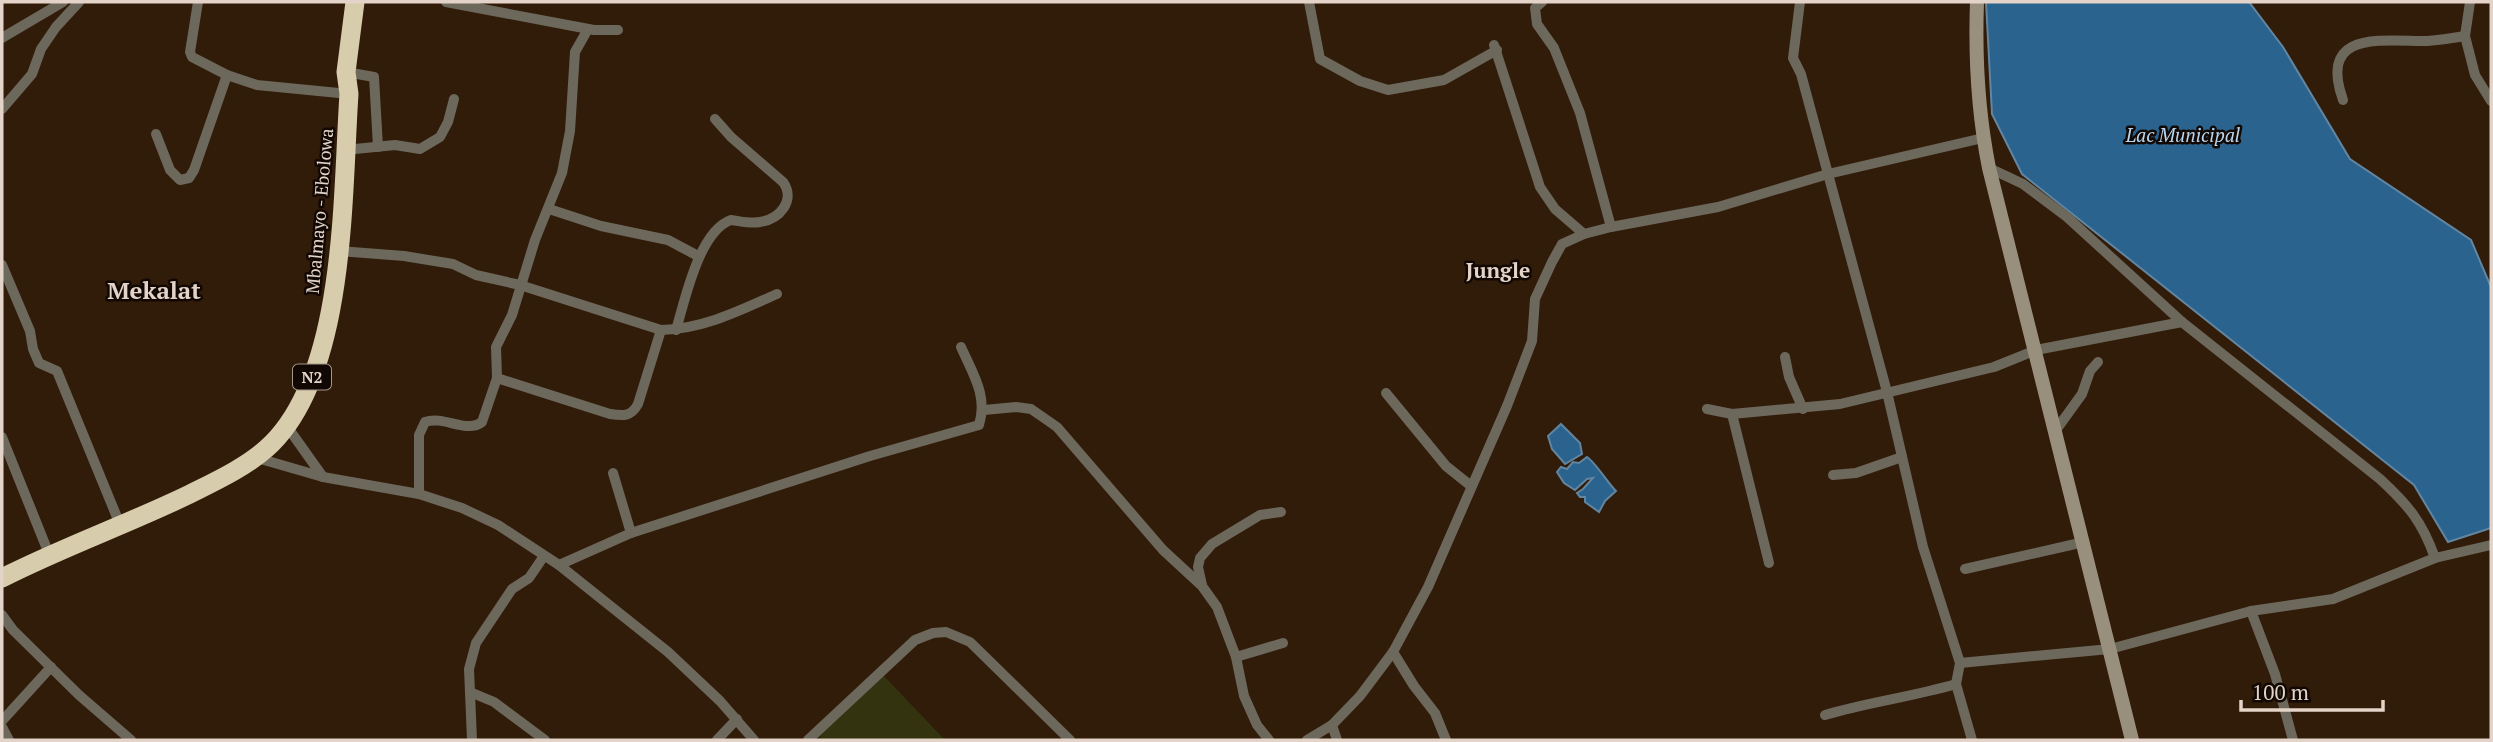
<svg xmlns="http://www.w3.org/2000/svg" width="2493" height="742" font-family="'PT Serif',serif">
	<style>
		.green { fill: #33340f }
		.water { fill: #2b638f; stroke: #6285a0; stroke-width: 2 }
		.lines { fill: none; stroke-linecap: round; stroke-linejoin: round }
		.street { stroke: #6c685b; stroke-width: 10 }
		.secondary { stroke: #98907c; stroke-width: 14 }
		.highway { stroke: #d7ccab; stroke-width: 19 }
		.labels { text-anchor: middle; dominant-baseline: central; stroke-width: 5; stroke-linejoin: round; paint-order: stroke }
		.shield { fill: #120803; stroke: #a4968d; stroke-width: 2 }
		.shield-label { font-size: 16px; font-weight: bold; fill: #e3d3c8 }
		.street-label { font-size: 18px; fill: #e3d3c8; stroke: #120803 }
		.water-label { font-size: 19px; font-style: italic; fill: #b8d6f0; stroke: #120803 }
		.quarter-label { font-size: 21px; font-weight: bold; fill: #e3d3c8; stroke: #120803 }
		.district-label { font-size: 24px; font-weight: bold; fill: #e3d3c8; stroke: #120803 }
	</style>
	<rect width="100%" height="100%" fill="#311b09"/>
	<path class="green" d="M883,675l62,65h-122l-5,-5z"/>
	<g class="water">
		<path d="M1986,2h263l34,45 67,112 121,81 20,47v241l-43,14 -34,-57 -392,-311 -30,-60z"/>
		<path d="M1561,424l19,19 2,11 -17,10 -13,-15 -4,-13z"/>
		<path d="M1587,457c8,5 21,26 29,34l-11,10 -6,11 -14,-10v-5h-5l-3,-4 6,-4 10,-11 -6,1 -12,11 -11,-7 -7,-11 4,-5 6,2 6,-7 6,1z"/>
	</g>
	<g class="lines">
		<g class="street">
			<path d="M198,2l-8,50 2,5 35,18 30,10 92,9"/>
			<path d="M446,2l148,28h24"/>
			<path d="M1309,2l11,57 40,22 28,9 56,-10 53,-30"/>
			<path d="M1542,2l-7,6 2,16 17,24 26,65 31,114"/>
			<path d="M1800,2l-7,56 8,16 86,318 36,155 37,116 -4,21 16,56"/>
			<path d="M2470,2l-5,34 10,39 16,26"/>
			<path d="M2,38l61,-36"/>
			<path d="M1494,45l46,142 15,22 29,25"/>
			<path d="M346,72l28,5 4,70"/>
			<path d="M2343,100c-25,-70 38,-59 84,-59 13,-1 26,-3 38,-5"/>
			<path d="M2,109l30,-35 9,-25 15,-22 23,-25"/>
			<path d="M156,134l14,36 10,10 9,-2 5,-8 33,-95"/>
			<path d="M345,150l50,-5 25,4 20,-12 8,-15 6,-23"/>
			<path d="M1989,168l34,16 44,33 115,105 198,157c28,26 42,42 55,79"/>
			<path d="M549,209l52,17 67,14 30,16"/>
			<path d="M339,251l65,5 49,8 23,11 44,10 141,45c42,-1 78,-19 116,-36"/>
			<path d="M2,265l28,66 3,18 6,14 18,8 64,156"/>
			<path d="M676,330c9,-30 23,-99 55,-110 9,1 20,4 29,2 20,-3 36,-22 23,-40l-52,-45 -16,-18"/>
			<path d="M1785,357l4,20 14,32"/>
			<path d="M497,378l113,36c13,2 21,3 28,-10l23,-74"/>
			<path d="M1386,393l60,73 25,20"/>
			<path d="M1707,409l25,5 108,-10 154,-37 42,-17 146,-28"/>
			<path d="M984,410l32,-3 15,2 26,18 106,123 39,36 15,21 19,50 8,39 13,29 12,15"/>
			<path d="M1732,414l37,149"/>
			<path d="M286,425l37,52"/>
			<path d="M2056,430l26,-36 8,-23 8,-9"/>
			<path d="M2,437l47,117"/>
			<path d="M254,457l69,20 96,17 43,14 36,17 61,40 109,87 52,49 34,39"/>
			<path d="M613,473l18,60"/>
			<path d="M1833,475l23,-2 46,-16"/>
			<path d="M419,494v-59l6,-13c18,-7 42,12 57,0l15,-44 -1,-31 16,-32 23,-75 27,-67 8,-42 5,-79 13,-23"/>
			<path d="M559,565l72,-32 239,-77 109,-31c9,-29 -6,-51 -18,-78"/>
			<path d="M1965,569l119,-27"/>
			<path d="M1202,585l-4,-18 2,-9 12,-14 48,-29 21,-3"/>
			<path d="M2251,611l24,63 18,66"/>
			<path d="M2,615l11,15 66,65 52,45"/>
			<path d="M1393,652l21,34 21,27 11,27"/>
			<path d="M1236,657l47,-14"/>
			<path d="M1960,663l150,-14 141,-38 82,-12 102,-41 56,-13"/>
			<path d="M470,692l24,10 51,38"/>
			<path d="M1825,715c43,-13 87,-18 131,-31"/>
			<path d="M2,721l49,-54"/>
			<path d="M1332,725l5,15"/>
			<path d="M2,727l7,13"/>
			<path d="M472,740l-3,-71 7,-26 36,-54 17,-11 15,-22"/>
			<path d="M717,740l20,-21"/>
			<path d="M808,740l107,-100 18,-7 13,-1 24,10 100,98"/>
			<path d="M1307,740l25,-15 28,-29 33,-44 35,-65 79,-181 25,-65 3,-42 17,-37 10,-18 22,-10 27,-7 107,-20 110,-33 155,-36"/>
		</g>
		<path class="secondary" d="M1977,2c-2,56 1,111 12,166l143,572"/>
		<path class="highway" d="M2,578c61,-31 126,-54 188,-84 26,-13 56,-27 77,-46 80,-72 75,-254 82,-354l-3,-22 9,-70"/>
	</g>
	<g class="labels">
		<rect class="shield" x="293" y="364.5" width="38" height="25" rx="5"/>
		<g class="shield-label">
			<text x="312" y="377">N2</text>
		</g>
		<g class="street-label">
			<text transform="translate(319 211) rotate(-85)">Mbalmayo - Ebolowa</text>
		</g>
		<g class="water-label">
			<text x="2183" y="134">Lac Municipal</text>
		</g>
		<g class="quarter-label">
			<text x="1498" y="270">Jungle</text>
		</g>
		<g class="district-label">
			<text x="154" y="290">Mekalat</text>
		</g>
	</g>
	<rect width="2493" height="742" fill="none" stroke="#e3d3c8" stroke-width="7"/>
	<path d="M2241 700v10h142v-10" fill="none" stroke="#e3d3c8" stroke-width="3.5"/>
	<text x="2252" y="700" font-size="21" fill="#e3d3c8" stroke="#120803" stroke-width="5" paint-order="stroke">100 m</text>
</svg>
